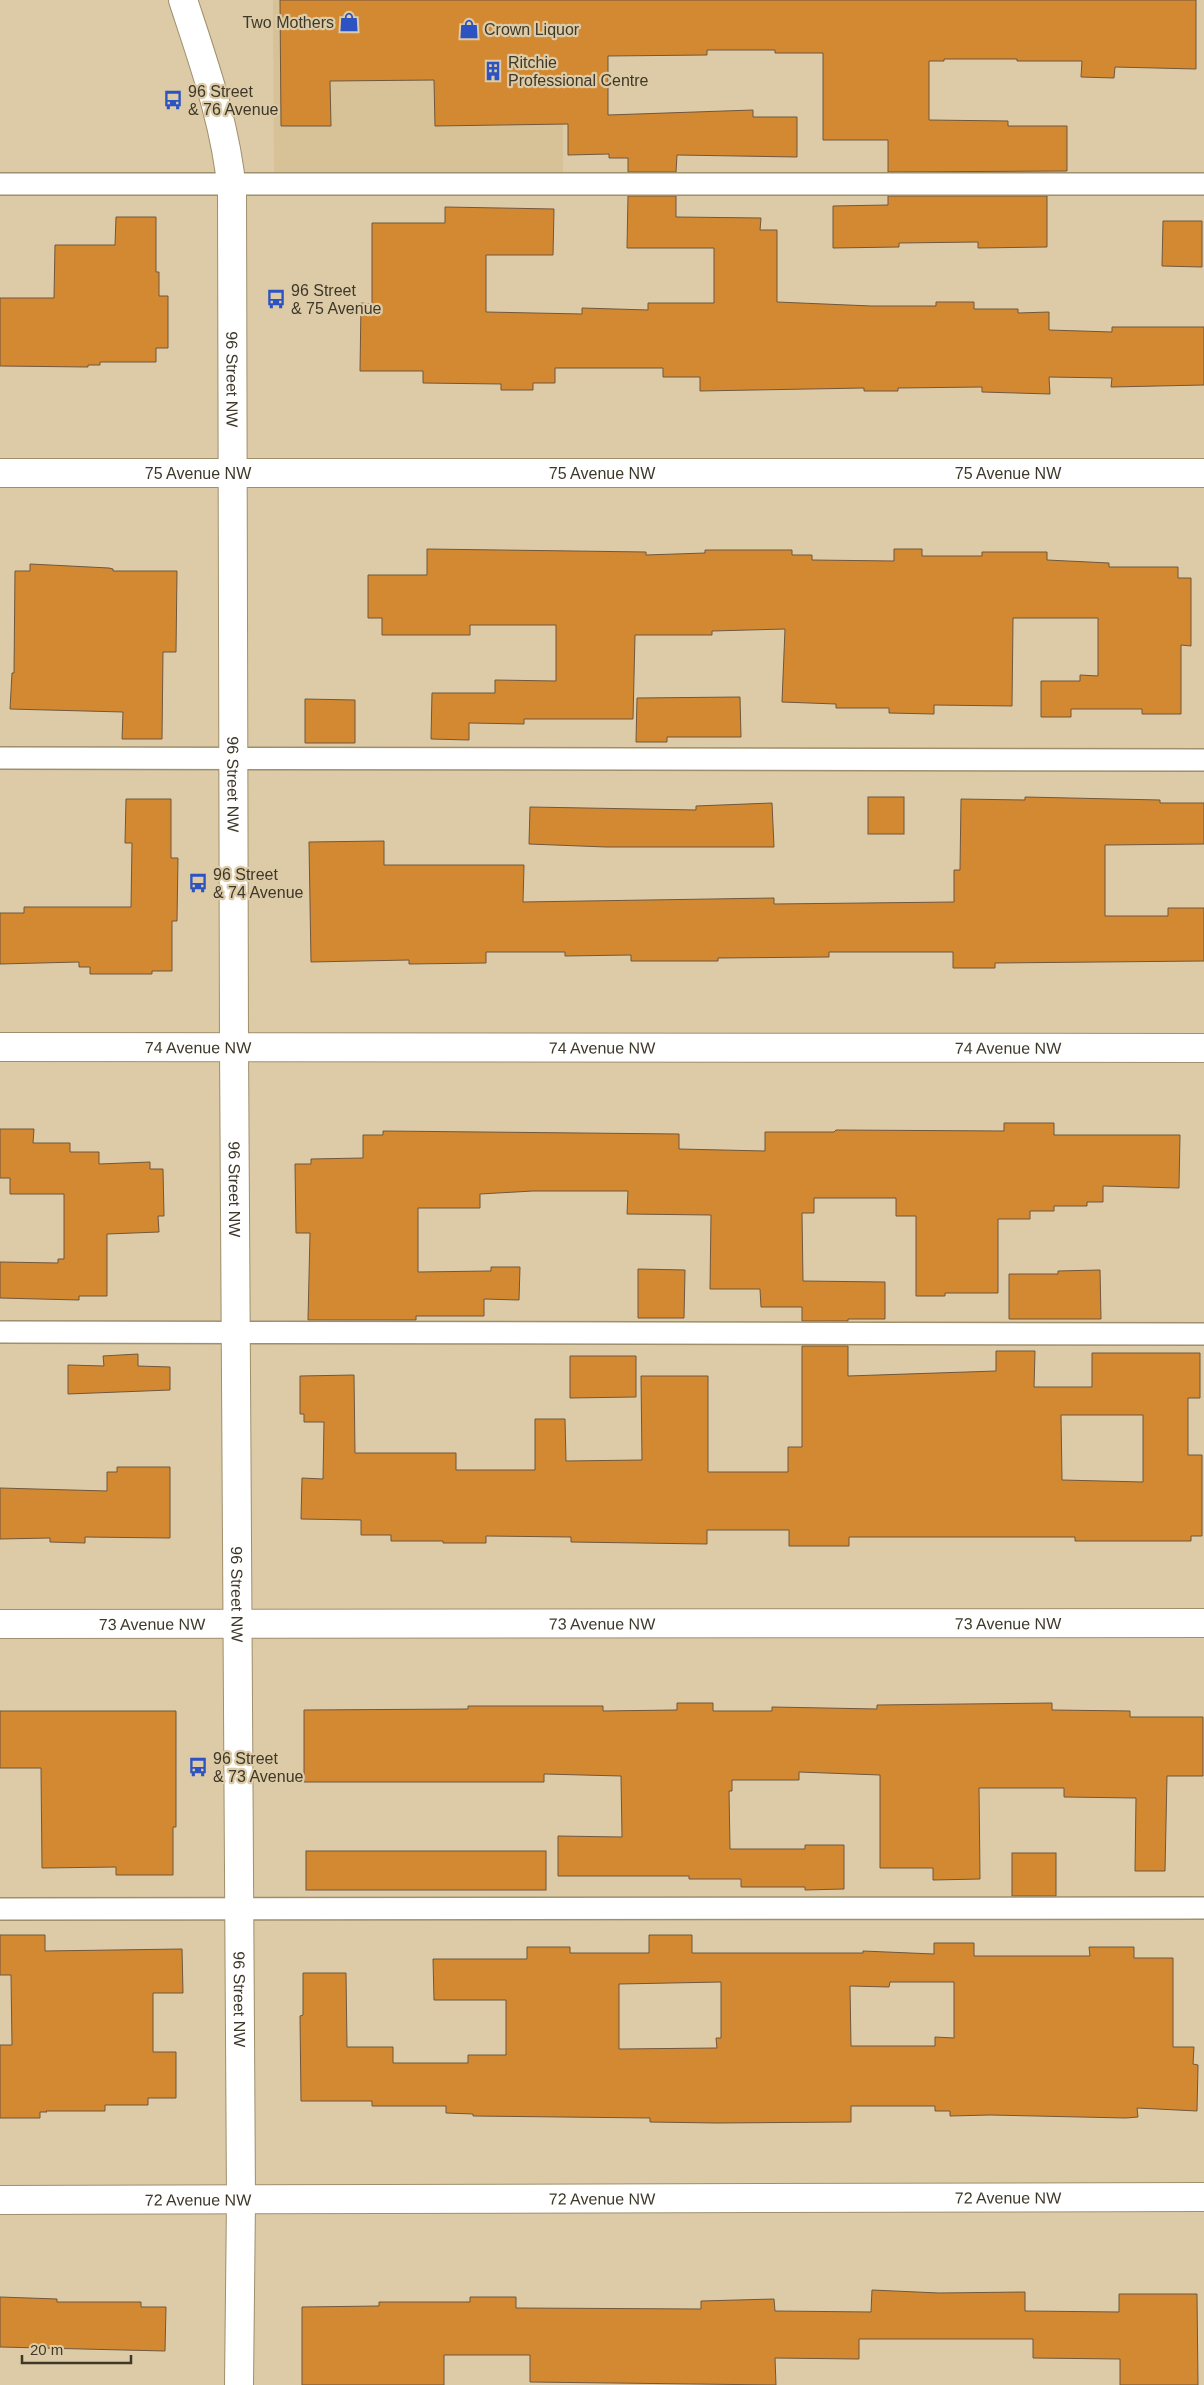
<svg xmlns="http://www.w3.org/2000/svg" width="1204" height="2385" font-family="Arial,sans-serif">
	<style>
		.built { fill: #d6c296 }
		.building { fill: #d38932; stroke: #71573d; fill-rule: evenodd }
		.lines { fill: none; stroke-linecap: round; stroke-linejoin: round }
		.service-casing { stroke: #9f8f6c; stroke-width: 24 }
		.minor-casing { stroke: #9f8f6c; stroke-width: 30 }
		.tertiary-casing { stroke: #9f8f6c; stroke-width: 30 }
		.service { stroke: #fff; stroke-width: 21 }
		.minor { stroke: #fff; stroke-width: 28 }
		.tertiary { stroke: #fff; stroke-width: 28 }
		.labels { text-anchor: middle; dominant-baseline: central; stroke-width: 4.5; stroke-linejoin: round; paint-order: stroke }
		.poi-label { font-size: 16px; fill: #3e3829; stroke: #dccba6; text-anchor: start }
		.street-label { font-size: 16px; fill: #3e3829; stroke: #dccba6 }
	</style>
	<rect width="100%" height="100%" fill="#dccba6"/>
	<path class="built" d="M273,0h289l1,176 -289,-1z"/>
	<g class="building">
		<path d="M280,0h916v69l-81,-2 -1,11 -33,-1 1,-16h-65v-2h-73v2h-15v59l79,1v5h59v45l-179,1v-32h-65v-87h-48v-3h-68v5l-99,1v59l145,-5v7h44v40l-120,-2 -1,17h-48v-14h-19v-4l-41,1v-31l-133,2 -1,-46 -104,1 1,45h-50z"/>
		<path d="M628,196h48v21l85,1 -1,12h17v72l94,4h65v-4h38v7h44v4l31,-1v18l63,2v-5h92v58l-93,2 1,-9 -63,-1 1,17 -68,-2v-5l-84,1v3h-34v-3l-164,3v-14h-37v-9h-108v15h-22v7h-32v-6l-78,-1v-12h-63l1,-68 11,1v-81h73v-16l109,2 -1,46h-67v57l96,2v-6l66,2v-7h66v-55h-87z"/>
		<path d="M888,196h159v51l-69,1v-6l-79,1v4l-66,1v-42l55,-1z"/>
		<path d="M116,217h40v55h3v24h9v52h-12v14h-56v3h-12v2l-88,-1v-68h54l1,-53h60z"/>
		<path d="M1163,221h39v46l-40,-1z"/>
		<path d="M427,549l219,3v3l59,-2v-3h87v5h20v5l82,1v-12h28v7h60v-4h65v8l62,3v4h69v11h13v68l-10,-1v69h-39v-5h-71v8h-30v-36h39v-6l18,1v-58h-85l-1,88 -78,-1v9l-45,-1v-5h-53v-4l-54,-2 3,-73 -73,2v4h-77l-2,84h-109v5l-55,-1v17l-38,-1 1,-46h63v-13l61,1v-56h-86v10h-88v-17h-14v-43h59z"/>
		<path d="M30,564l79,4 4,1v2h64l-1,81h-13l-1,87h-40l1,-27 -113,-3 2,-36h2l1,-102h15z"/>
		<path d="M740,697l1,40h-74v5h-31l1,-44z"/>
		<path d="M305,699l50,1v43h-50z"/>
		<rect x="868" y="797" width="36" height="37"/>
		<path d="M1025,797l135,3v3h44v41l-99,1v71h63v-8h36v53l-209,2v5h-42v-16h-124v5l-111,1v3h-87v-6l-66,1v-4h-79v11l-77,1v-4l-98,2 -2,-120 75,-1v24h140l-1,37 251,-4v6l180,-2v-32h6l1,-71 64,1z"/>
		<path d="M126,799h45v59h7l-1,63h-5v50h-20v3h-62v-7h-11v-5l-79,2v-51h24v-6h107l1,-64h-7z"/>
		<path d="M772,803l2,44h-168l-77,-3 1,-37 166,3v-4z"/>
		<path d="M1004,1123h50v12h126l-1,53 -76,-2v16h-16v4h-33v5h-24v8h-32v74h-53v3h-29v-80h-20v-18h-82v15h-12l1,68 82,1v37h-37v2h-46v-14h-41l-1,-18h-50l1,-74 -84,-1 1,-23h-95l-53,3v14h-62v64l73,-1v-4h29l-1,33 -35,-1v17h-68v4h-108l2,-87h-14l-1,-69h16v-5l52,-1v-23h20v-4l296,3v15l86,2v-19h69l2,-2 168,1z"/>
		<path d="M0,1129h34l-1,14h37v9h29v12l51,-2v7h13l1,47h-6l1,16 -52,2v62h-28v4l-79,-2v-36l58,1v-4h6v-65h-54v-16h-10z"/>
		<path d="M638,1269l47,1 -1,48h-46z"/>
		<path d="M1100,1270l1,49h-92v-45h49v-3z"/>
		<path d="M802,1346h46v30l148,-5v-20h39l-1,36h58v-34h108v45h-12v57h14v81h-11v5h-116v-4h-226v9h-60v-16h-82v14l-136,-2v-5l-85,-1v7h-43v-2h-52v-6h-30v-15l-60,-1 1,-41 21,1 1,-57h-20v-8h-4v-38l54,-1 1,78h101v17h79v-51h30l1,42 76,-1 -1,-84h67v96h80v-25h14zM1061,1415h82v67l-81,-2z"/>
		<path d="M138,1354v12l32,1v23l-102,4v-29l36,1 -1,-10z"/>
		<path d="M570,1356h66v41l-66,1z"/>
		<path d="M117,1467h53v71l-85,-1v6l-35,-1v-4l-50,1v-51l107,3v-19h10z"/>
		<path d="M677,1703h36v8h59v-4l105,2v-4l175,-2v7l78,1v6h73v59h-36l-2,95h-30l1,-73 -72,-1v-9h-85l1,91 -47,1v-12h-53v-93l-81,-3v8h-67v11h-3l1,58h75v-4h39v44l-39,1v-3h-64v-8h-52v-3h-131v-40l64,1 -1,-61 -77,-2v8h-240v-72l164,-1v-3h135v5l74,-1z"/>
		<path d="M0,1711h176v116h-3v48h-57v-8l-74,1 -1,-100h-41z"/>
		<rect x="306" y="1851" width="240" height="39"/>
		<rect x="1012" y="1853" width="44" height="43"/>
		<path d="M0,1935h45v16l137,-2 1,44h-30v59h23v46h-28v7h-43v6h-59l1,1h-7v6h-40v-73h12l-1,-70h-11z"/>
		<path d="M649,1935h43v18h171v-2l71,3v-11h40v13h116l-1,-9h45v11h39v89h21l-1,17 5,1 -1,46 -60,-3 1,9 -12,1 -136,-3 -40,1v-5h-15v-5h-84v16l-134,1 -67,-1v-4l-177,-2v-2l-27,-1v-7h-74v-5h-71l-1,-85 3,-1v-42h43l1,74h46v16h75v-8h38v-55h-72l-1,-41h94v-12h43v6h79zM721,1982v56h-5l1,10 -98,1v-65zM890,1982h64v56l-19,-1v9h-84l-1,-60 39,1z"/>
		<path d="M872,2290l67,3 86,-1v19l94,1v-18h78l1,91h-78v-26l-87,-1v-19h-174v20l-84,-1 1,27 -246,-3v-27h-86v30h-142v-78l77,-1v-4h91v-5h46v11l185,1v-8l73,-2 1,12 96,1z"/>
		<path d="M0,2297l57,2v3h84v5h25l-1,44 -165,-4z"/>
	</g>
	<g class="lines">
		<defs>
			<g id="service">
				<path d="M0,184h1204"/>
				<path d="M0,758l1204,2"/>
				<path d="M0,1332l1204,2"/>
				<path d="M0,1909l1204,-1"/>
			</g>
			<g id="minor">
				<path id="s1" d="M0,473h1204"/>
				<path id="s2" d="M0,1047l1204,1"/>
				<path id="s3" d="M0,1624l1204,-1"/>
				<path id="s4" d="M0,2200l1204,-3"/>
			</g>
			<g id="tertiary">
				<path id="s5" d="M183,0c21,64 43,125 49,192l2,856 7,1152 -2,185"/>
			</g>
		</defs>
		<use href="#service" class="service-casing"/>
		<use href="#minor" class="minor-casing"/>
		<use href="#tertiary" class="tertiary-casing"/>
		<use href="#service" class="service"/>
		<use href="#minor" class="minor"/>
		<use href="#tertiary" class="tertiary"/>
	</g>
	<defs>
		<symbol id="shop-bare" viewBox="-9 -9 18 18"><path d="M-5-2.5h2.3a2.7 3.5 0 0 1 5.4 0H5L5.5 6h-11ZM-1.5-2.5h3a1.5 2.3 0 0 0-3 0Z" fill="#2d52c2" stroke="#dccba6" stroke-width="2.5" paint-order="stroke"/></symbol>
		<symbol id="building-bare" viewBox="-9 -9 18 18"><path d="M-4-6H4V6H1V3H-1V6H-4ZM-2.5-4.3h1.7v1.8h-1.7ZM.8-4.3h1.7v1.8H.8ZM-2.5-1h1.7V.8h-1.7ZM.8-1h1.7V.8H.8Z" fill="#2d52c2" stroke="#dccba6" stroke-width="2.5" paint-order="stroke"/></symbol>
		<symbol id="bus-bare" viewBox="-9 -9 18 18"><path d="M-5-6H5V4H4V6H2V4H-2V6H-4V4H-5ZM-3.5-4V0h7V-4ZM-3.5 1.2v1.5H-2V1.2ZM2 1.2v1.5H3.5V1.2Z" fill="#2d52c2" stroke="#dccba6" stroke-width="2.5" paint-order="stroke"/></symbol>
	</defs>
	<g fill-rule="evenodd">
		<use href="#shop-bare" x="335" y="8" width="28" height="28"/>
		<use href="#shop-bare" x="455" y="15" width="28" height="28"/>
		<use href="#building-bare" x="479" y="57" width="28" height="28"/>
		<use href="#bus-bare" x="159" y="86" width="28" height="28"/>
		<use href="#bus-bare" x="262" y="285" width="28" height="28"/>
		<use href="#bus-bare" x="184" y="869" width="28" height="28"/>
		<use href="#bus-bare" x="184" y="1753" width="28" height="28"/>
	</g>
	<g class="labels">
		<g class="poi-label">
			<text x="334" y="22" text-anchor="end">Two Mothers</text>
			<text x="484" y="29">Crown Liquor</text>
			<text x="508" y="62">Ritchie<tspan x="508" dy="18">Professional Centre</tspan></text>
			<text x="188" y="91">96 Street<tspan x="188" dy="18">&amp; 76 Avenue</tspan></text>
			<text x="291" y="290">96 Street<tspan x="291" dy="18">&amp; 75 Avenue</tspan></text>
			<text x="213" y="874">96 Street<tspan x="213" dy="18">&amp; 74 Avenue</tspan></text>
			<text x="213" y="1758">96 Street<tspan x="213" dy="18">&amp; 73 Avenue</tspan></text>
		</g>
		<g class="street-label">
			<text stroke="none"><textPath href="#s5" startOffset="386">96 Street NW</textPath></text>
			<text stroke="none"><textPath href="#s1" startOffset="198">75 Avenue NW</textPath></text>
			<text stroke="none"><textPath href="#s1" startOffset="602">75 Avenue NW</textPath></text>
			<text stroke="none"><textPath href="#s1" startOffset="1008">75 Avenue NW</textPath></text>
			<text stroke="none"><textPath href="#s5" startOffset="791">96 Street NW</textPath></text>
			<text stroke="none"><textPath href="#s2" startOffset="198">74 Avenue NW</textPath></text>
			<text stroke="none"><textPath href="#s2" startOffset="602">74 Avenue NW</textPath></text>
			<text stroke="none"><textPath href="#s2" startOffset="1008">74 Avenue NW</textPath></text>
			<text stroke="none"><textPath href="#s5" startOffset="1196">96 Street NW</textPath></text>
			<text stroke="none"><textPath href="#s5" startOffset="1601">96 Street NW</textPath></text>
			<text stroke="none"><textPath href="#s3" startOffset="152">73 Avenue NW</textPath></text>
			<text stroke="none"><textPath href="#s3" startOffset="602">73 Avenue NW</textPath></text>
			<text stroke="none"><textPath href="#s3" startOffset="1008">73 Avenue NW</textPath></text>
			<text stroke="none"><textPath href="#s5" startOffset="2006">96 Street NW</textPath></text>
			<text stroke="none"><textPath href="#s4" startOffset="1008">72 Avenue NW</textPath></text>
			<text stroke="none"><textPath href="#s4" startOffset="602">72 Avenue NW</textPath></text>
			<text stroke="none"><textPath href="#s4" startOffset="198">72 Avenue NW</textPath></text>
		</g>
	</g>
	<path d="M22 2355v8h109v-8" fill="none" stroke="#3e3829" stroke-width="2.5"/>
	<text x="30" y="2355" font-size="15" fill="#3e3829" stroke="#dccba6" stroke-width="4" paint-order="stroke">20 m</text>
</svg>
